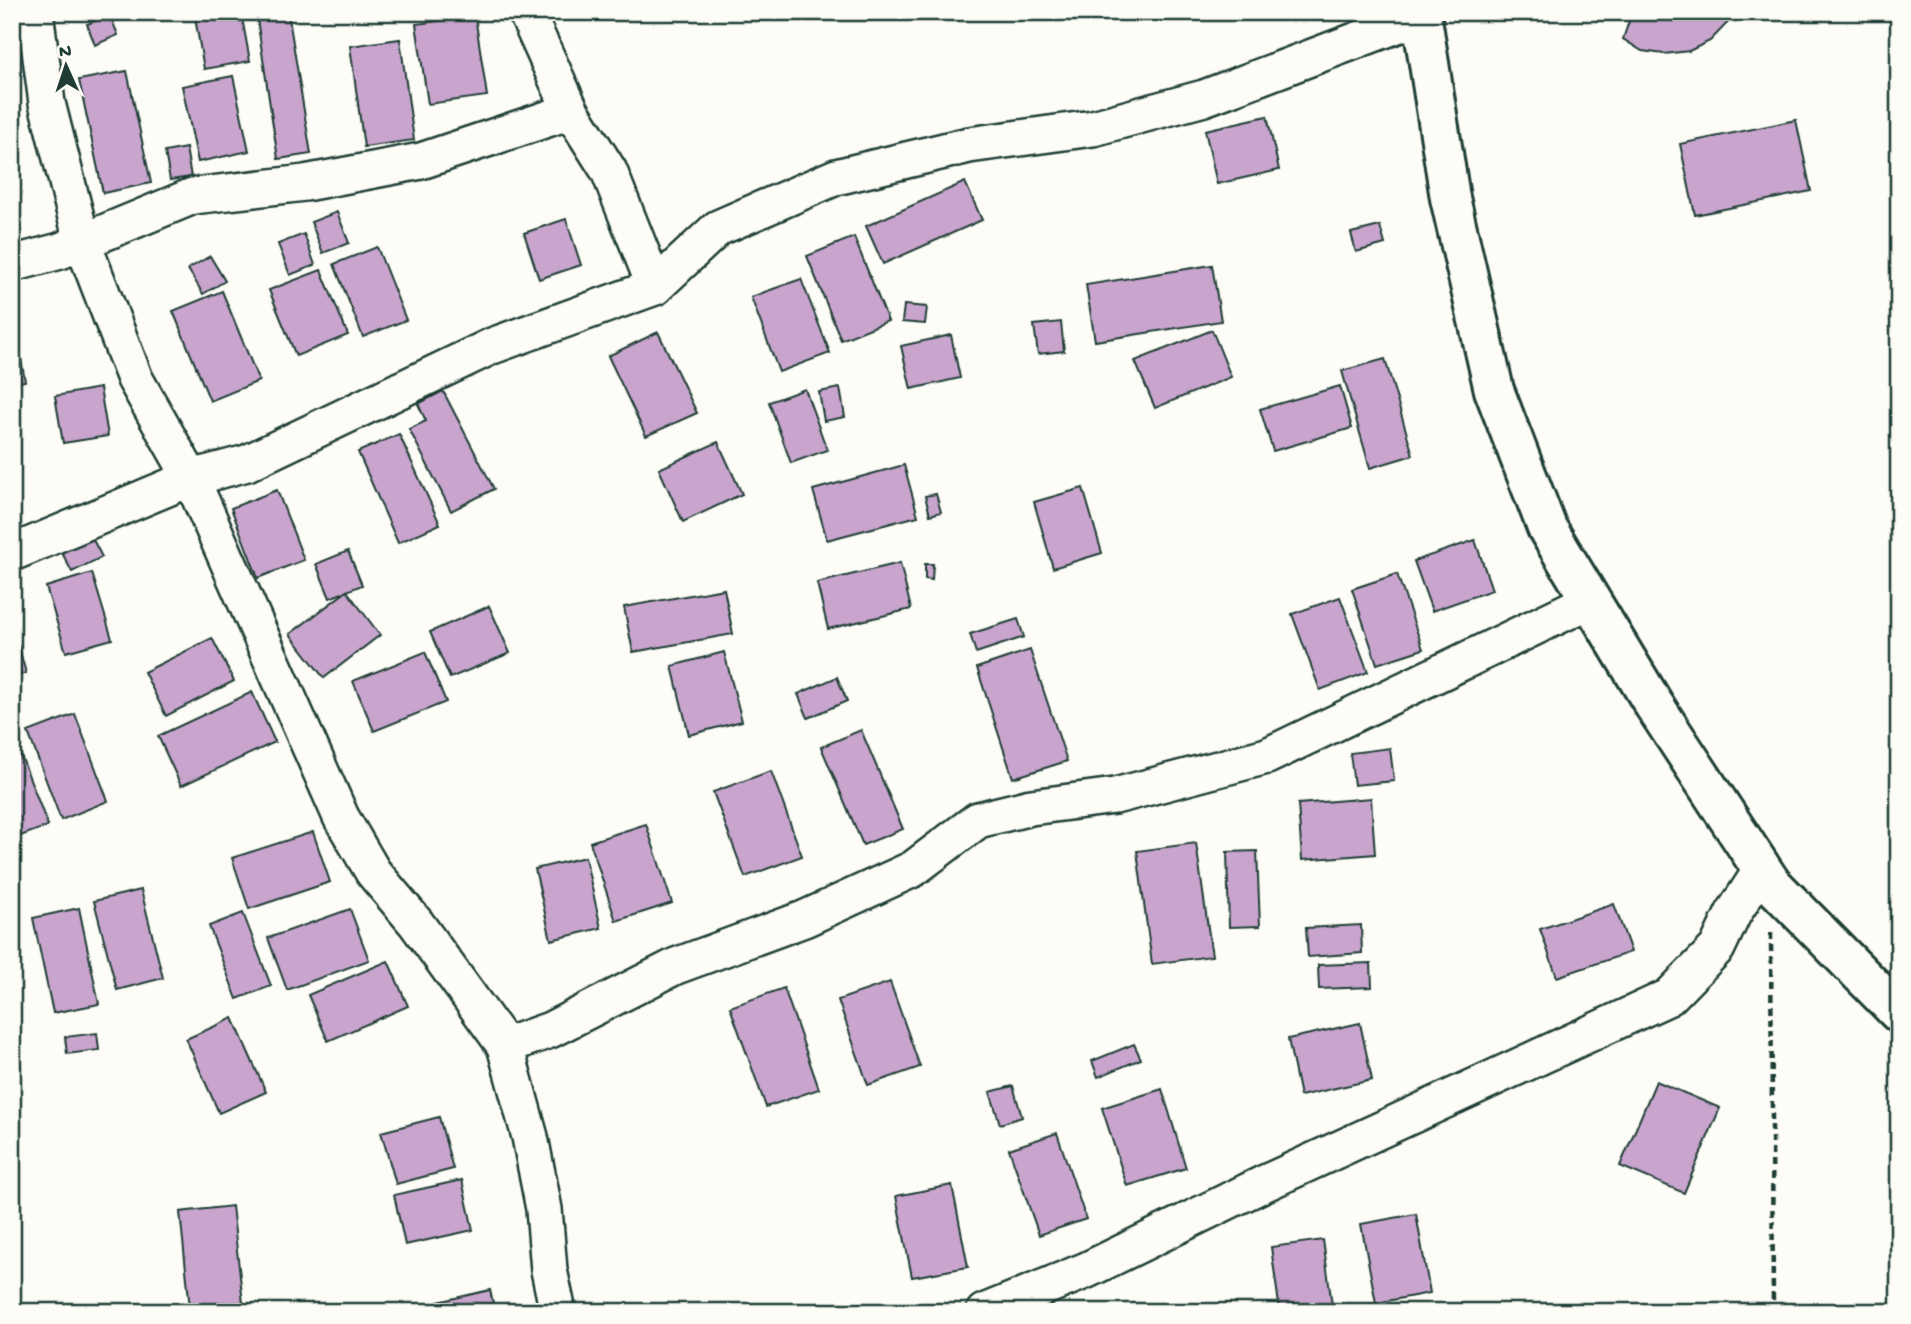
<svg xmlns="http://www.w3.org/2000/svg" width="1911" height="1324" font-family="'Gochi Hand',sans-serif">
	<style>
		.building { fill: #c9a5ce; stroke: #1f3d34; stroke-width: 2 }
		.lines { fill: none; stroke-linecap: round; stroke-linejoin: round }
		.street-casing { stroke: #1f3d34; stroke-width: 40 }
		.secondary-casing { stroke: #1f3d34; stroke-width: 44 }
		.path { stroke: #1f3d34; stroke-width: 4.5; stroke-dasharray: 7 5; stroke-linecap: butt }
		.street { stroke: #fdfcf7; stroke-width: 35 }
		.secondary { stroke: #fdfcf7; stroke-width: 38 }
	</style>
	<rect width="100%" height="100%" fill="#fdfcf7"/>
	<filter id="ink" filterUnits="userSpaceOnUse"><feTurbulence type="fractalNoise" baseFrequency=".0143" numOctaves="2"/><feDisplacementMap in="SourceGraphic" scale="14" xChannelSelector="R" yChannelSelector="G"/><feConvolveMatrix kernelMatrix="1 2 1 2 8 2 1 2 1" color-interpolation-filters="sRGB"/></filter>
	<g filter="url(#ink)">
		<g class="building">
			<path d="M194,12h47l9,49 -46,8z"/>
			<path d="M256,12h32l23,142 -33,5z"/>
			<path d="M1632,12h106l-28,29 -21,10 -25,3 -22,-3 -19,-12z"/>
			<path d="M110,15l8,20 -23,10 -8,-21z"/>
			<path d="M475,16l12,80 -59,8 -12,-80z"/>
			<path d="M400,39l14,101 -50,7 -14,-101z"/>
			<path d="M127,71l24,112 -48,10 -24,-113z"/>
			<path d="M233,76l16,75 -51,11 -16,-76z"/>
			<path d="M1267,116l12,54 -62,14 -12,-54z"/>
			<path d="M1796,120l15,71 -116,24 -15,-71z"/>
			<path d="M186,148l5,29 -21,3 -5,-28z"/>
			<path d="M965,182l17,38 -99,44 -17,-38z"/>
			<path d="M337,212l12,31 -26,10 -12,-31z"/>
			<path d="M566,219l15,46 -42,14 -15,-46z"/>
			<path d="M1380,226l5,18 -29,8 -5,-19z"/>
			<path d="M304,234l11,31 -25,10 -12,-31z"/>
			<path d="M854,237l34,84 -47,19 -34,-84z"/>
			<path d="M377,247l29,73 -43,17 -29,-73z"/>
			<path d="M210,256l15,25 -22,13 -15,-25z"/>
			<path d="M1212,265l9,56 -126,20 -9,-56z"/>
			<path d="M321,270l27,65 -52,21 -27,-66z"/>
			<path d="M801,279l29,74 -51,19 -28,-75z"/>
			<path d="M222,291l37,90 -49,20 -37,-90z"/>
			<path d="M904,305l23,2 -2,17 -23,-2z"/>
			<path d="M12,308l13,73 -13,2z"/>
			<path d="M1061,322l3,29 -26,3 -4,-29z"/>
			<path d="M1212,330l19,47 -76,31 -20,-47z"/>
			<path d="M658,332l39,81 -51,23 -38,-80z"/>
			<path d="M951,335l9,43 -49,11 -10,-43z"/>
			<path d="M1385,359l28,96 -43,13 -28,-97z"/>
			<path d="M1340,386l12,42 -79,23 -13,-42z"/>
			<path d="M100,388l8,48 -45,7 -8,-47z"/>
			<path d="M840,388l5,29 -21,4 -5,-29z"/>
			<path d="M805,389l22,61 -36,13 -22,-61z"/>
			<path d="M443,391l51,98 -43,22 -42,-82 17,-8 -8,-17z"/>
			<path d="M399,434l41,90 -42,19 -40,-91z"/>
			<path d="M718,442l24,52 -59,28 -24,-53z"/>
			<path d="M904,465l14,51 -91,24 -14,-50z"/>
			<path d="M1083,488l19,65 -49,15 -19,-66z"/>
			<path d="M277,490l27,70 -46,18 -27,-70z"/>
			<path d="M936,494l5,18 -11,3 -5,-19z"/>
			<path d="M90,534l12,23 -30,15 -12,-23z"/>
			<path d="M1475,540l17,50 -60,21 -18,-50z"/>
			<path d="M348,551l14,34 -32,13 -14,-34z"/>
			<path d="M900,563l11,46 -83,20 -11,-46z"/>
			<path d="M925,564h8l-1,16 -7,-1z"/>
			<path d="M92,573l20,66 -46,13 -20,-65z"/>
			<path d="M1397,574l26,75 -46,15 -25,-75z"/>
			<path d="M724,589l9,45 -100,18 -9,-45z"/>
			<path d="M347,591l33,44 -56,43 -34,-44z"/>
			<path d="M1340,597l28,75 -48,18 -28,-76z"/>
			<path d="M489,606l21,47 -60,25 -20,-46z"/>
			<path d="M1018,619l6,18 -48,16 -6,-19z"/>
			<path d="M12,623l14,50 -14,4z"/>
			<path d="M212,638l22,43 -68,35 -22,-44z"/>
			<path d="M1030,650l37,111 -54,17 -36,-110z"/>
			<path d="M425,652l21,50 -72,29 -21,-50z"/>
			<path d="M724,652l18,69 -53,14 -17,-69z"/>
			<path d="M837,677l10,24 -39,17 -10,-24z"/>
			<path d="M252,692l23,50 -94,44 -23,-50z"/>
			<path d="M75,714l33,87 -47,19 -33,-88z"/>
			<path d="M861,730l42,99 -40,16 -42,-98z"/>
			<path d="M15,740l33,86 -36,13v-98z"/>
			<path d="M1390,748l4,33 -40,4 -4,-32z"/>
			<path d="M771,771l31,85 -57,21 -32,-85z"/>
			<path d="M1371,798l4,56 -73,6 -4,-56z"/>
			<path d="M646,824l26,79 -56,18 -26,-79z"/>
			<path d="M313,832l17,50 -81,27 -17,-51z"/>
			<path d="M1196,843l16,113 -60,8 -15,-113z"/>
			<path d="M1257,851l3,75 -31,1 -2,-75z"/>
			<path d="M585,857l16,71 -50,12 -16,-71z"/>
			<path d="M141,890l22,88 -46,12 -23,-89z"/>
			<path d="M1614,904l17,48 -74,25 -17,-48z"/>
			<path d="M79,908l20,96 -46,9 -20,-95z"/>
			<path d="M350,909l19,51 -82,30 -19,-52z"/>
			<path d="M243,913l28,73 -34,13 -28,-73z"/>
			<path d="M1361,925l1,28 -54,4 -2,-29z"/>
			<path d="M388,961l20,45 -80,35 -20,-46z"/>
			<path d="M1371,963l1,24 -53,2 -1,-24z"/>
			<path d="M890,982l30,85 -52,18 -30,-85z"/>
			<path d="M784,988l35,101 -53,18 -36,-100z"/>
			<path d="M233,1018l33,74 -47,21 -33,-74z"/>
			<path d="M1360,1023l12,57 -72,16 -12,-57z"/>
			<path d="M97,1033l2,17 -32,4 -2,-17z"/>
			<path d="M1134,1044l7,15 -43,18 -6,-16z"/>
			<path d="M1656,1081l64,27 -36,85 -64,-27z"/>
			<path d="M1013,1086l9,31 -22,7 -10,-32z"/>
			<path d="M1162,1089l24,79 -59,18 -25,-78z"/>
			<path d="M439,1117l14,52 -57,15 -15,-52z"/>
			<path d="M1057,1133l29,86 -47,16 -30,-86z"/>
			<path d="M462,1180l11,50 -68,15 -11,-50z"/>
			<path d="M952,1185l16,82 -56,10 -16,-81z"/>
			<path d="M232,1206l11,97 -53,5 -10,-96z"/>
			<path d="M1416,1214l14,79 -54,10 -15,-79z"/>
			<path d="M1323,1240l10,72h-53l-9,-65z"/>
			<path d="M490,1290l5,22h-54l-3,-10z"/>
		</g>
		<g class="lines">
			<defs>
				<g id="street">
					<path d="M35,12l12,91 35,138 53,138 56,99 150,339 32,55 43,51 89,123 25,91 14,72 5,61 9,42"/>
					<path d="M526,12l45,99 38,60 46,116"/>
					<path d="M12,264l48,-13 133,-55 112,-13 116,-22 150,-50"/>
					<path d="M12,553l179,-75 56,-15 245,-117 163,-59 63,-59 118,-51 133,-32 124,-17 111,-30 217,-82"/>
					<path d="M505,1046l45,-16 126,-64 128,-47 109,-50 65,-49 53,-13 84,-11 152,-40 324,-156"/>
					<path d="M984,1312l103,-42 176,-86 406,-187 48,-49 16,-34 29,-45"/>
				</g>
				<path id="secondary" d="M1421,12l29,186 44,192 53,138 107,177 117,178 128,130"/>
			</defs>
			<use href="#street" class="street-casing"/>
			<use href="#secondary" class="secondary-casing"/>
			<path class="path" d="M1771,933l2,379"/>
			<use href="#street" class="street"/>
			<use href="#secondary" class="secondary"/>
		</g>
	</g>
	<rect width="1911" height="1324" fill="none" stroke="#fdfcf7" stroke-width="42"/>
	<rect x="21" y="21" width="1869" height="1282" fill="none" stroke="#1f3d34" stroke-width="2.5" filter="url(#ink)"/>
	<g transform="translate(66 66) rotate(357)" stroke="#fdfcf7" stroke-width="5" paint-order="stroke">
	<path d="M0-5L12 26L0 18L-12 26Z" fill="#1f3d34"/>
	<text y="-10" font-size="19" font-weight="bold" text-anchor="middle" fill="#1f3d34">N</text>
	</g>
</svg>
